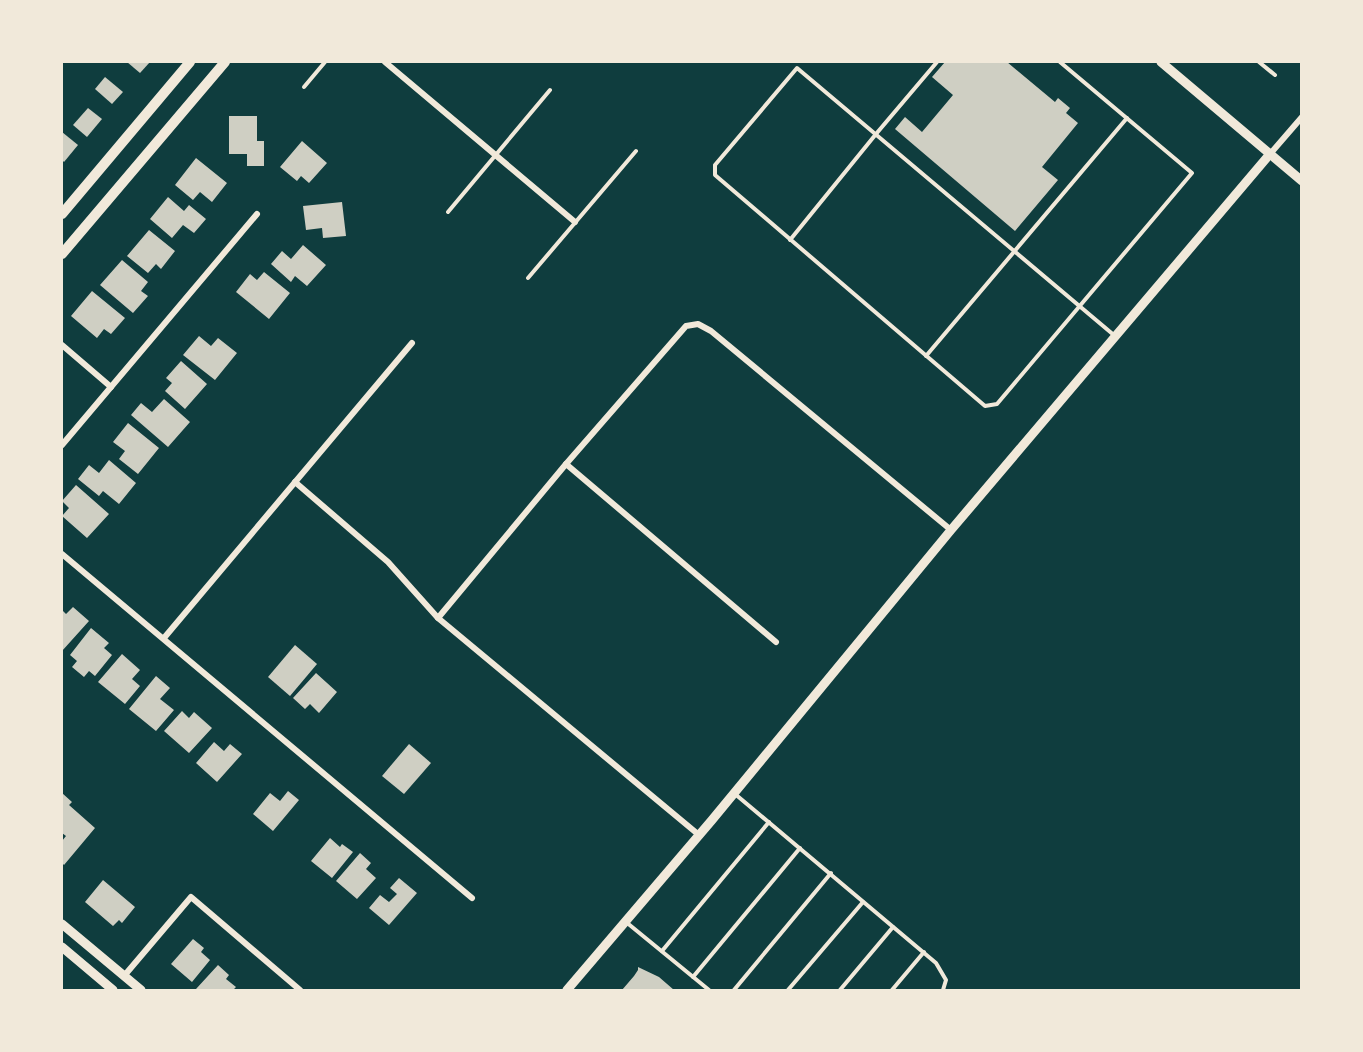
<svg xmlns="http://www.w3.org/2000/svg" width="1363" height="1052" font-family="'Noto Serif',serif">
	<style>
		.building { fill: #cfcfc3 }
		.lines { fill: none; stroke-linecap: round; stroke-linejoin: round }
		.service { stroke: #f1e9da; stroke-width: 4 }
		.minor { stroke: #f1e9da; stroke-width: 6 }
		.tertiary { stroke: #f1e9da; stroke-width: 9 }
		.secondary { stroke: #f1e9da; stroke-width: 10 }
	</style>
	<rect width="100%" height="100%" fill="#0f3d3e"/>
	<g class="building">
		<path d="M127,62h23l-10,11z"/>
		<path d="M945,62h62l48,40 3,-4 12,10 -4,5 12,10 -36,44 16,13 -43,51 -120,-102 10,-12 17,15 31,-37 -21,-18z"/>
		<path d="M105,77l18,15 -11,12 -17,-15z"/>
		<path d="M88,108l14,11 -15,18 -14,-12z"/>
		<path d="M229,116h28v25h7v25h-17v-12h-18z"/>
		<path d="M62,132l16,13 -14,17 -2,-2z"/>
		<path d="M302,141l25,22 -18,20 -8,-7 -4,5 -17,-14z"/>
		<path d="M196,158l31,25 -15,19 -12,-10 -7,8 -18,-15z"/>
		<path d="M168,197l16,14 5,-6 17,14 -12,14 -11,-8 -11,13 -22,-19z"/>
		<path d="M342,202l4,34 -23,2 -1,-10 -16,2 -3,-24z"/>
		<path d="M149,230l26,21 -14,18 -5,-5 -8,9 -21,-17z"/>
		<path d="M303,245l23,20 -19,21 -12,-10 -4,6 -20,-18 11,-13 9,8z"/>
		<path d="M122,260l26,22 -7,9 7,5 -15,17 -33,-28z"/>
		<path d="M264,272l26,21 -21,26 -33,-27 14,-18 7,6z"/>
		<path d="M92,291l33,27 -14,16 -7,-5 -7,9 -26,-22z"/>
		<path d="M199,336l12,10 7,-8 19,15 -22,27 -32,-25z"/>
		<path d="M181,361l26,23 -22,25 -20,-18 7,-8 -6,-5z"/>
		<path d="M164,399l26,23 -22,25 -37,-32 10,-12 11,9z"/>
		<path d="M128,423l31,25 -21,26 -19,-15 6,-8 -12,-9z"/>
		<path d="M109,460l27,23 -17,21 -16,-13 -4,5 -21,-17 11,-14 10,8z"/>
		<path d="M76,485l33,29 -22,24 -25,-22 7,-8 -7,-7z"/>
		<path d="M73,607l16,14 -27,30v-41l4,4z"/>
		<path d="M91,628l18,15 -5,5 8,7 -17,21 -6,-5 -5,6 -12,-10 5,-6 -7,-6z"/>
		<path d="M295,645l22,19 -27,32 -22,-19z"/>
		<path d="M122,654l18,16 -8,9 8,7 -15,18 -27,-22z"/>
		<path d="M316,673l21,19 -18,21 -9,-9 -5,5 -12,-11z"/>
		<path d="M156,676l14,12 -10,11 14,11 -18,21 -27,-22z"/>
		<path d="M182,711l7,7 5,-6 18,16 -23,25 -25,-22z"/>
		<path d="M214,742l10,9 6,-7 12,10 -25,28 -21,-19z"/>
		<path d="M409,744l22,19 -27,31 -22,-18z"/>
		<path d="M288,791l11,9 -26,31 -20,-17 17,-21 10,8z"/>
		<path d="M62,793l10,9 -3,3 26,23 -31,37 -2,-2v-22l4,-5 -4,-3z"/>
		<path d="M330,838l10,9 2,-3 11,8 -21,26 -21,-17z"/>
		<path d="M360,853l11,10 -5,6 10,9 -19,21 -21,-18z"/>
		<path d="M399,878l18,15 -28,32 -20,-17 11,-13 9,7 8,-8 -7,-6z"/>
		<path d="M103,880l32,27 -13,16 -3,-3 -6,6 -28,-24z"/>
		<path d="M193,939l11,9 -3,4 9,8 -18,22 -21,-18z"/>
		<path d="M218,965l11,10 -3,4 10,8 -3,3h-35l-2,-1z"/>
		<path d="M638,967l21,10 15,13h-52l12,-14 4,-6z"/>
	</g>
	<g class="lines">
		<g class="service">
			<path d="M1060,62l132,111 -195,231 -12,2 -270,-231v-10l82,-97c106,89 212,178 318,268"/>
			<path d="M1259,62l16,13"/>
			<path d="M304,87l21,-25"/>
			<path d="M448,212l102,-122"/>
			<path d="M790,240l86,-106 61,-72"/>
			<path d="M528,278l108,-127"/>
			<path d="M926,356l201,-238"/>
			<path d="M735,794l201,169 10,17 -3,10"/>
			<path d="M626,922l83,68"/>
			<path d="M662,951l107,-129"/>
			<path d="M693,977l107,-129"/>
			<path d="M734,990l97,-117"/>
			<path d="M788,990l75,-88"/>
			<path d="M840,990l53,-63"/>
			<path d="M892,990l32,-38"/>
		</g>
		<g class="minor">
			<path d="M385,62l190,160"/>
			<path d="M1270,154l32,-37"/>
			<path d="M62,345l49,42"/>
			<path d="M62,445l195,-231"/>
			<path d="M566,464l210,178"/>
			<path d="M295,482l93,80 50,56 261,217"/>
			<path d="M62,554l410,344"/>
			<path d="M438,618l128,-154 120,-138 12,-2 13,7 240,199"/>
			<path d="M164,638l248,-295"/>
			<path d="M124,976l67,-79 109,93"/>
		</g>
		<g class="tertiary">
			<path d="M1161,62l141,119"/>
			<path d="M62,924l79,66"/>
			<path d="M62,947l51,43"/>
			<path d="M567,990l145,-170 239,-290 319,-376"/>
		</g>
		<g class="secondary">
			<path d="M62,214l128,-152"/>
			<path d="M62,254l163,-192"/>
		</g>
	</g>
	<rect width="1363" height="1052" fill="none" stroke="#f1e9da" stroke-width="126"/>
</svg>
